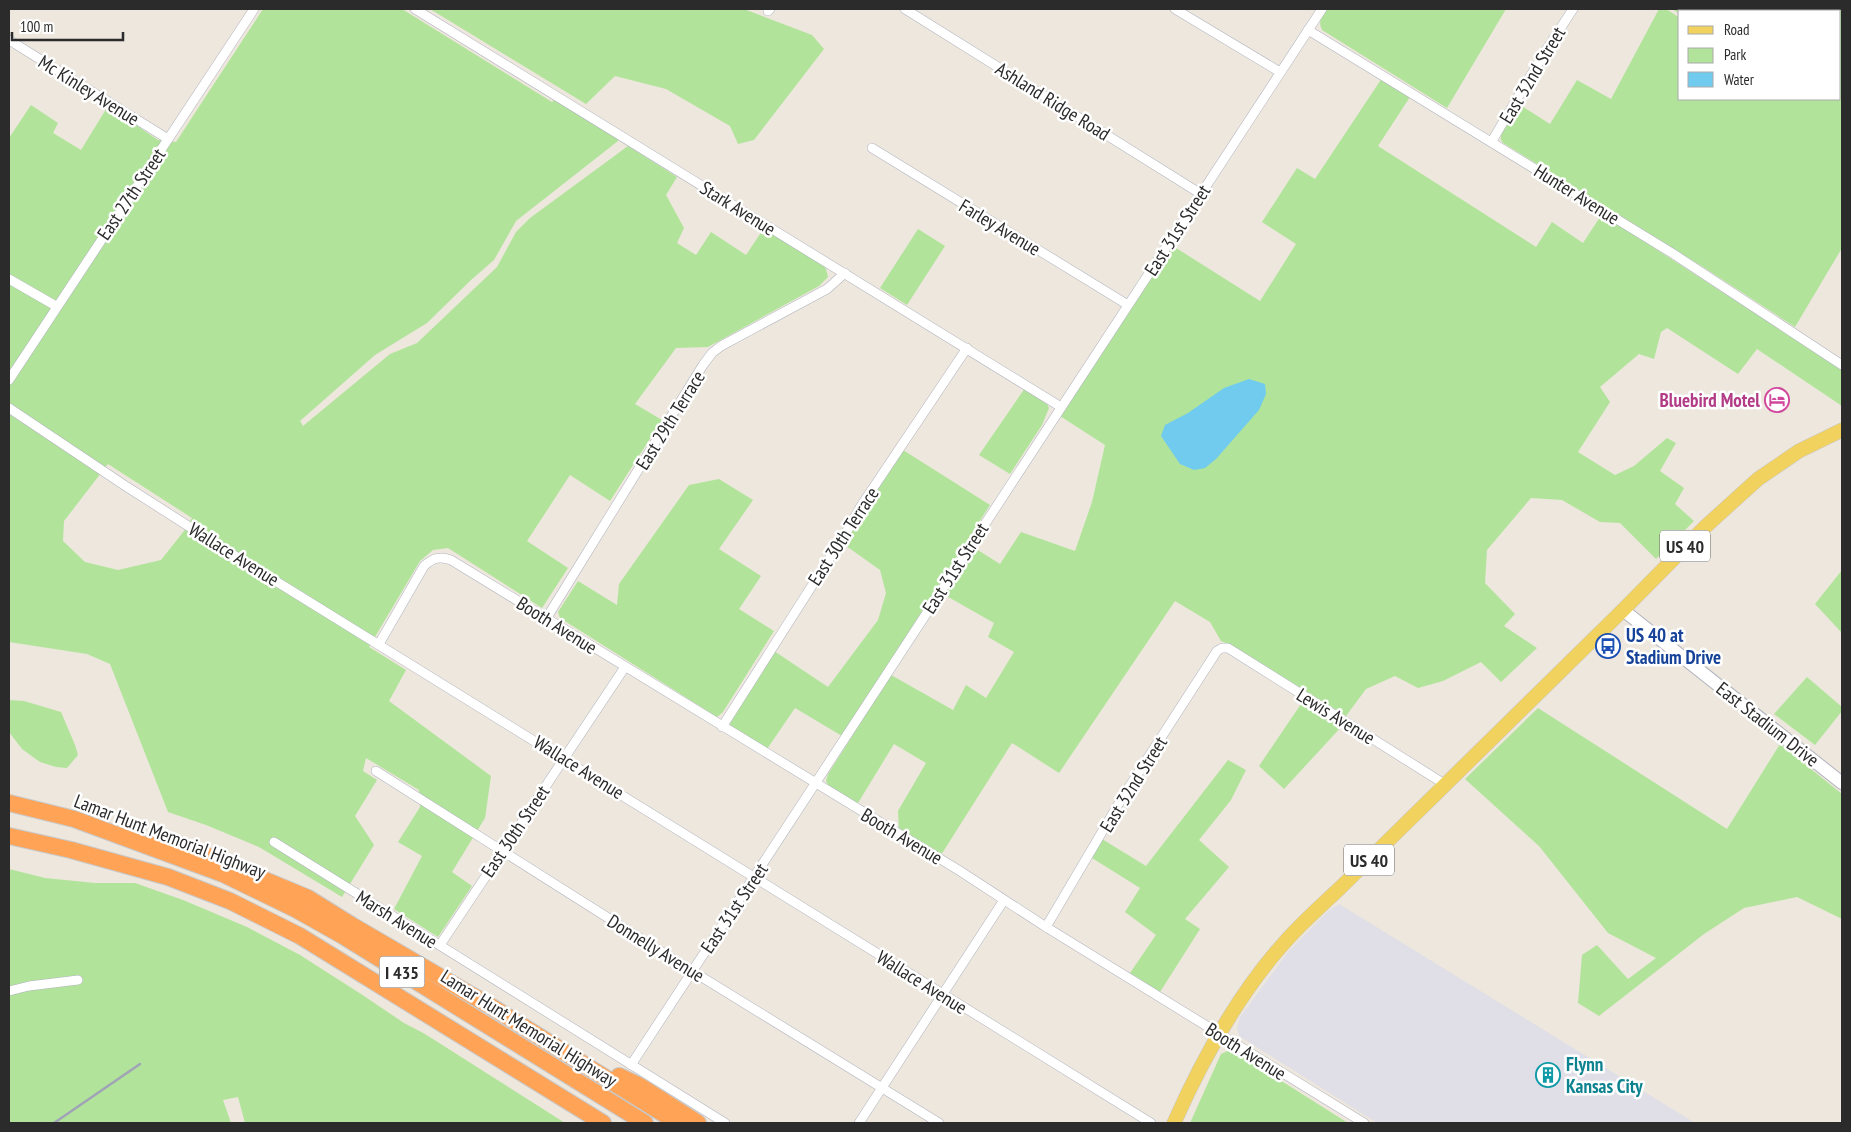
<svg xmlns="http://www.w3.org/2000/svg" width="1851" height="1132" font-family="'PT Sans Narrow',sans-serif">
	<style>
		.industrial { fill: #e0dee6 }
		.green { fill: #b1e49a; fill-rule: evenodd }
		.water { fill: #70cbef }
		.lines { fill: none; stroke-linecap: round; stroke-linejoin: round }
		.minor-casing { stroke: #b1b3bf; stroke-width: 10 }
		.secondary-casing { stroke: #b1b3bf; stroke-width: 14 }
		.primary-casing { stroke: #c8c8c8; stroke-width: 15 }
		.motorway-casing { stroke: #c8c8c8; stroke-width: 18 }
		.minor { stroke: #fff; stroke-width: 9 }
		.secondary { stroke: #fff; stroke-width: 12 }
		.primary { stroke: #f2d25e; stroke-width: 14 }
		.motorway { stroke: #ffa356; stroke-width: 16 }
		.rail { stroke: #a0a3b6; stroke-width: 2.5 }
		.labels { text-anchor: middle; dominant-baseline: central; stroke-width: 5; stroke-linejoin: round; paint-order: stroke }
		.shield { fill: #fff; stroke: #6b6b6b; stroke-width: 1 }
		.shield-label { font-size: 18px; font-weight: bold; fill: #2b2b2b }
		.street-label { font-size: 19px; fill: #2b2b2b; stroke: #fff }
		.hotel-label { font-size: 19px; font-weight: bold; fill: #b23c85; stroke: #fff; text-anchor: end }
		.transit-label { font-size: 19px; font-weight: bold; fill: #164399; stroke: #fff; text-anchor: start }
		.culture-label { font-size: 19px; font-weight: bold; fill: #0d838f; stroke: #fff; text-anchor: start }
	</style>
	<rect width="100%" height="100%" fill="#ede7dd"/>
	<path class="industrial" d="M1339,904l335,206 21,13h-318l-138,-87 -2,-8 3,-11 48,-65 40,-41z"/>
	<g class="green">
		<path d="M263,9h139l150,93 3,-3 62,38 1,4 -102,80 -22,39 -23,20 -44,43 -52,32 -75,66 3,5 87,-72 27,-11 80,-76 19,-35 14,-14 98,-72 49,31 -11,18 18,33 -7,15 19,12 15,-23 35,23 18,-27 58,35 4,6 2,8 -9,9 -111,61 -32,1 -41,56 27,16 -52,81 -40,-26 -43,66 41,27 -26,40 -94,-60 -15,2 -13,11 -51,86 37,23 -17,31 102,75 -6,42 -33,54 20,14 -34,51 -44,-28 28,-53 -24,-14 22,-35 -1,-17 -53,-32 -3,13 14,9 -22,36 19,29 -32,52 -83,-50 -53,-22 -38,-13 -58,-148 -23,-10 -78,-12v-504l22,-33 27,18 -5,10 28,17 27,-44 50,34 18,2zM108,464l84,54 -8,13 -23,29 -43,10 -33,-8 -22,-21 1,-20z"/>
		<path d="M430,9h314l68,26 12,14 -70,91 -16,4 -8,-18 -64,-37 -51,-13 -29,28z"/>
		<path d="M1326,9h180l-59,99 -125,-78c-4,-9 -1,-14 4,-21z"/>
		<path d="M1659,9h7l14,9v81h160v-88h-160v3l-8,-5h170v239l-47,79 -92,-60 -200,-124 -2,-3v-6l19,-29 30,19 27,-44 34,19z"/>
		<path d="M1382,78l28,19 -32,49 158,101 16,-25 31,21 19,-29 240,156v36l-85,-57 -19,25 -71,-46 -6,4 -7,27 -15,-5 -39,33 10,15 -32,50 37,23 19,-9 33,-28 9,5 -16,28 24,17 -9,16 19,17 -38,38 -36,-36 -20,-1 -38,-22 -31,-2 -44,52 -2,33 30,31 -11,12 33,22 -36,34 -20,-20 -38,19 -25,7 -23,-12 -29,13 -20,27 -115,-71 -10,-4 -11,-19 -35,-21 -116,172 -47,-30 -71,112 -42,-26 -1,-18 28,-48 -32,-19 -36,59 -30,-18 -2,-4 2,-7 63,-99 62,35 13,-25 20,13 28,-46 -26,-15 6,-14 -51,-29 30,-47 27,17 21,-32 54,19 17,-49 13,-57 -45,-29 113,-170 87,55 36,-57 -34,-22 35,-54 18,11z"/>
		<path d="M918,229l27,17 -38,59 -27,-17z"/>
		<path d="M1025,388l22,16 2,4 -7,17 -32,49 -31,-19z"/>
		<path d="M903,450l87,55 -148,231 -47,-28 -28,41 -37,-23v-5l44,-70 54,36 50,-67 8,-27 -6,-23 -38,-27z"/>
		<path d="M719,479l34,21 -34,49 42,27 -22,33 35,22 -51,81 -6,5 -157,-99 -2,-6 20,-31 39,24 2,-21 70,-99z"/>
		<path d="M1842,570v63l-27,-29z"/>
		<path d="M1807,677l35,30v4l-27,34 -41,-31z"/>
		<path d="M9,700l15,1 37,11 14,33 3,10 -11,13 -11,-1 -16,-5 -18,-13 -13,-17z"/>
		<path d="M1303,701l40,24 -59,64 -25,-23z"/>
		<path d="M1538,708l189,121 53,-85 62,50v125l-45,-22 -53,11 -40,26 -105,82 -21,-13 4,-48 15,-10 31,34 28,-21 -48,-25 -69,-87 -74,-67z"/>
		<path d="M1228,760l18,10 -15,30 -32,40 30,27 -44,52 15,10 -40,63 -30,-19 26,-38 -31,-23 15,-24 -48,-30 10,-19 44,27z"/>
		<path d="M9,869l36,9 50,5h40l48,17 64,27 53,28 61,39 43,29 21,11 140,89h-320l-7,-26 -15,3 8,23h-222z"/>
		<path d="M1230,1050l15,8 103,65h-158l31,-69z"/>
	</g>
	<path class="water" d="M1249,379l16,5 1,10 -7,16 -43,49 -11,9 -11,2 -14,-6 -19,-28 4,-11 23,-12 36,-25z"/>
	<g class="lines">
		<defs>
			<g id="minor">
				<path d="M415,9l646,398"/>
				<path d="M905,9l296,185"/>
				<path d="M1175,9l105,63"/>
				<path d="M768,11l2,-2"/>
				<path d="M1308,30l364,223 170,112"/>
				<path d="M9,40l159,99"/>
				<path d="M1492,141l51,-86 30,-46"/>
				<path d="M872,148l256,157"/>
				<path d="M9,279l47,27"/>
				<path d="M9,380l245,-371"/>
				<path d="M9,408l115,77 108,69 919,569"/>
				<path d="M546,619l157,-254 9,-12 9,-7 106,-57 18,-16"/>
				<path d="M379,644l45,-78c9,-8 15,-10 27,-6l509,311 86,56 318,196"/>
				<path d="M722,727l128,-201 11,-20 106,-158"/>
				<path d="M376,771l316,200 247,152"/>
				<path d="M274,842l451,281"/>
				<path d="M1046,927l76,-129 95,-147 5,-3h6l218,137"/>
				<path d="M440,945l185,-278"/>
				<path d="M9,991l20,-5 49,-6"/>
				<path d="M631,1065l691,-1056"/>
				<path d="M859,1123l145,-223"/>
			</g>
			<path id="secondary" d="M1623,610l219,173"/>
			<path id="primary" d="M1174,1123c31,-70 71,-142 126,-197 13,-13 26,-25 39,-37l284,-279 82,-83 53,-48 41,-28 43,-21"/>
			<g id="motorway">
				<path d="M9,803l65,16 149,55 72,35 48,27 302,187"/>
				<path d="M9,836l62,14 97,27 62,24 70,35 303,187"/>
				<path d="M155,845l24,-1 129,54 45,28 139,81 186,116"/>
				<path d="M619,1076l21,10 58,37"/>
			</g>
		</defs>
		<use href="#minor" class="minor-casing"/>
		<use href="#secondary" class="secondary-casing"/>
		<use href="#primary" class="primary-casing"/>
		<use href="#motorway" class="motorway-casing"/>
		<use href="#minor" class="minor"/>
		<use href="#secondary" class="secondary"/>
		<use href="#primary" class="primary"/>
		<use href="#motorway" class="motorway"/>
		<path class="rail" d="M54,1123l86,-59"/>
	</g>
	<defs>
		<symbol id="hotel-ring" viewBox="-11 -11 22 22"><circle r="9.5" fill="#fff" stroke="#d1479c" stroke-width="1.5"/><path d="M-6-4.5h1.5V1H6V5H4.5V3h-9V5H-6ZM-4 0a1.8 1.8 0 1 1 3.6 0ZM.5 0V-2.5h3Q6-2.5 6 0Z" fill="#d1479c"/></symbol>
		<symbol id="bus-ring" viewBox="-11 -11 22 22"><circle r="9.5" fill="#fff" stroke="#1a4fb4" stroke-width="1.5"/><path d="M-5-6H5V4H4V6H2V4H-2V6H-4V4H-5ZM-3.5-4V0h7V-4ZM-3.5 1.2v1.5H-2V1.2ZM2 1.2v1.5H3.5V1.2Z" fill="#1a4fb4"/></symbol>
		<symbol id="building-ring" viewBox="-11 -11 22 22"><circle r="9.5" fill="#fff" stroke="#0f9aa8" stroke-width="1.5"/><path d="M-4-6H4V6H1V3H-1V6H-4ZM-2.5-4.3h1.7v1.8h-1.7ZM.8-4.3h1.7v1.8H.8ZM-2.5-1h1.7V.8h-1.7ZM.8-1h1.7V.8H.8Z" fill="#0f9aa8"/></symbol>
	</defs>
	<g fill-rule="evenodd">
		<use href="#hotel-ring" x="1763" y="386" width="28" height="28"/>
		<use href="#bus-ring" x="1594" y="632" width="28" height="28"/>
		<use href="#building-ring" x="1534" y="1061" width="28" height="28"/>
	</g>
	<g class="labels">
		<g class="shield">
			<rect x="1660" y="530.5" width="50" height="31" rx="4"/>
			<rect x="1344" y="844.5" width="50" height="31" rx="4"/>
			<rect x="379.5" y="956.5" width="45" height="31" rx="4"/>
		</g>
		<g class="shield-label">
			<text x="1685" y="546">US 40</text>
			<text x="1369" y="860">US 40</text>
			<text x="402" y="972">I 435</text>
		</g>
		<g class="street-label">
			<text transform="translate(1532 75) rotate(-59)">East 32nd Street</text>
			<text transform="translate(89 90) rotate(32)">Mc Kinley Avenue</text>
			<text transform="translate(1053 101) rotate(32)">Ashland Ridge Road</text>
			<text transform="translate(131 194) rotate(-56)">East 27th Street</text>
			<text transform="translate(1577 194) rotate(32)">Hunter Avenue</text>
			<text transform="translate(738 208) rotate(32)">Stark Avenue</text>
			<text transform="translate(1000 227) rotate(31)">Farley Avenue</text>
			<text transform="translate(1177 230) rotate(-57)">East 31st Street</text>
			<text transform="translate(670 420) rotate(-58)">East 29th Terrace</text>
			<text transform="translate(843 536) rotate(-57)">East 30th Terrace</text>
			<text transform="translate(234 554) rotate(32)">Wallace Avenue</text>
			<text transform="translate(955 568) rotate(-57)">East 31st Street</text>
			<text transform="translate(557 625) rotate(32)">Booth Avenue</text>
			<text transform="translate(1336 716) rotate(32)">Lewis Avenue</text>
			<text transform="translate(1768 724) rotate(38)">East Stadium Drive</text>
			<text transform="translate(579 767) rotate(32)">Wallace Avenue</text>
			<text transform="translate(1133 784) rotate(-58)">East 32nd Street</text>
			<text transform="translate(515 831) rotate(-56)">East 30th Street</text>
			<text transform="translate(170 836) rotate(21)">Lamar Hunt Memorial Highway</text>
			<text transform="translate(902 836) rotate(31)">Booth Avenue</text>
			<text transform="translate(734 908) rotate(-56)">East 31st Street</text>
			<text transform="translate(397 919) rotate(32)">Marsh Avenue</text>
			<text transform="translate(656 948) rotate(32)">Donnelly Avenue</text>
			<text transform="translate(922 982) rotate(32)">Wallace Avenue</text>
			<text transform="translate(529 1028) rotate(32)">Lamar Hunt Memorial Highway</text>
			<text transform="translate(1246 1051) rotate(32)">Booth Avenue</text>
		</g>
		<g class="hotel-label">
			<text x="1760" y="400">Bluebird Motel</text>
		</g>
		<g class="transit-label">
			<text x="1626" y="635">US 40 at<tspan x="1626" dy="22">Stadium Drive</tspan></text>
		</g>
		<g class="culture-label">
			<text x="1566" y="1064">Flynn<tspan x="1566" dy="22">Kansas City</tspan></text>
		</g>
	</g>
	<rect width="1851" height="1132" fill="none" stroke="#2b2b2b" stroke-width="20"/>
	<rect x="1678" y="10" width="162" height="90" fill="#ffffff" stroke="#aaaaaa"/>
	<rect x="1688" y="26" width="25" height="8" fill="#f2d25e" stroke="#aaaaaa"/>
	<text x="1724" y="35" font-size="15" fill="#2b2b2b">Road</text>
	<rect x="1688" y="48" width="25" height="15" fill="#b1e49a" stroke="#aaaaaa"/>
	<text x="1724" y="60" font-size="15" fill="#2b2b2b">Park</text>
	<rect x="1688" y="72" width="25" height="15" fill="#70cbef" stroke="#aaaaaa"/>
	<text x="1724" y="85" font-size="15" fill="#2b2b2b">Water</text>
	<path d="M12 32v8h111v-8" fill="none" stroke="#2b2b2b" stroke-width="2.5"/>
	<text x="20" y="32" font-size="15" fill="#2b2b2b" stroke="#ffffff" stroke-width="4" paint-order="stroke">100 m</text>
</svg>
